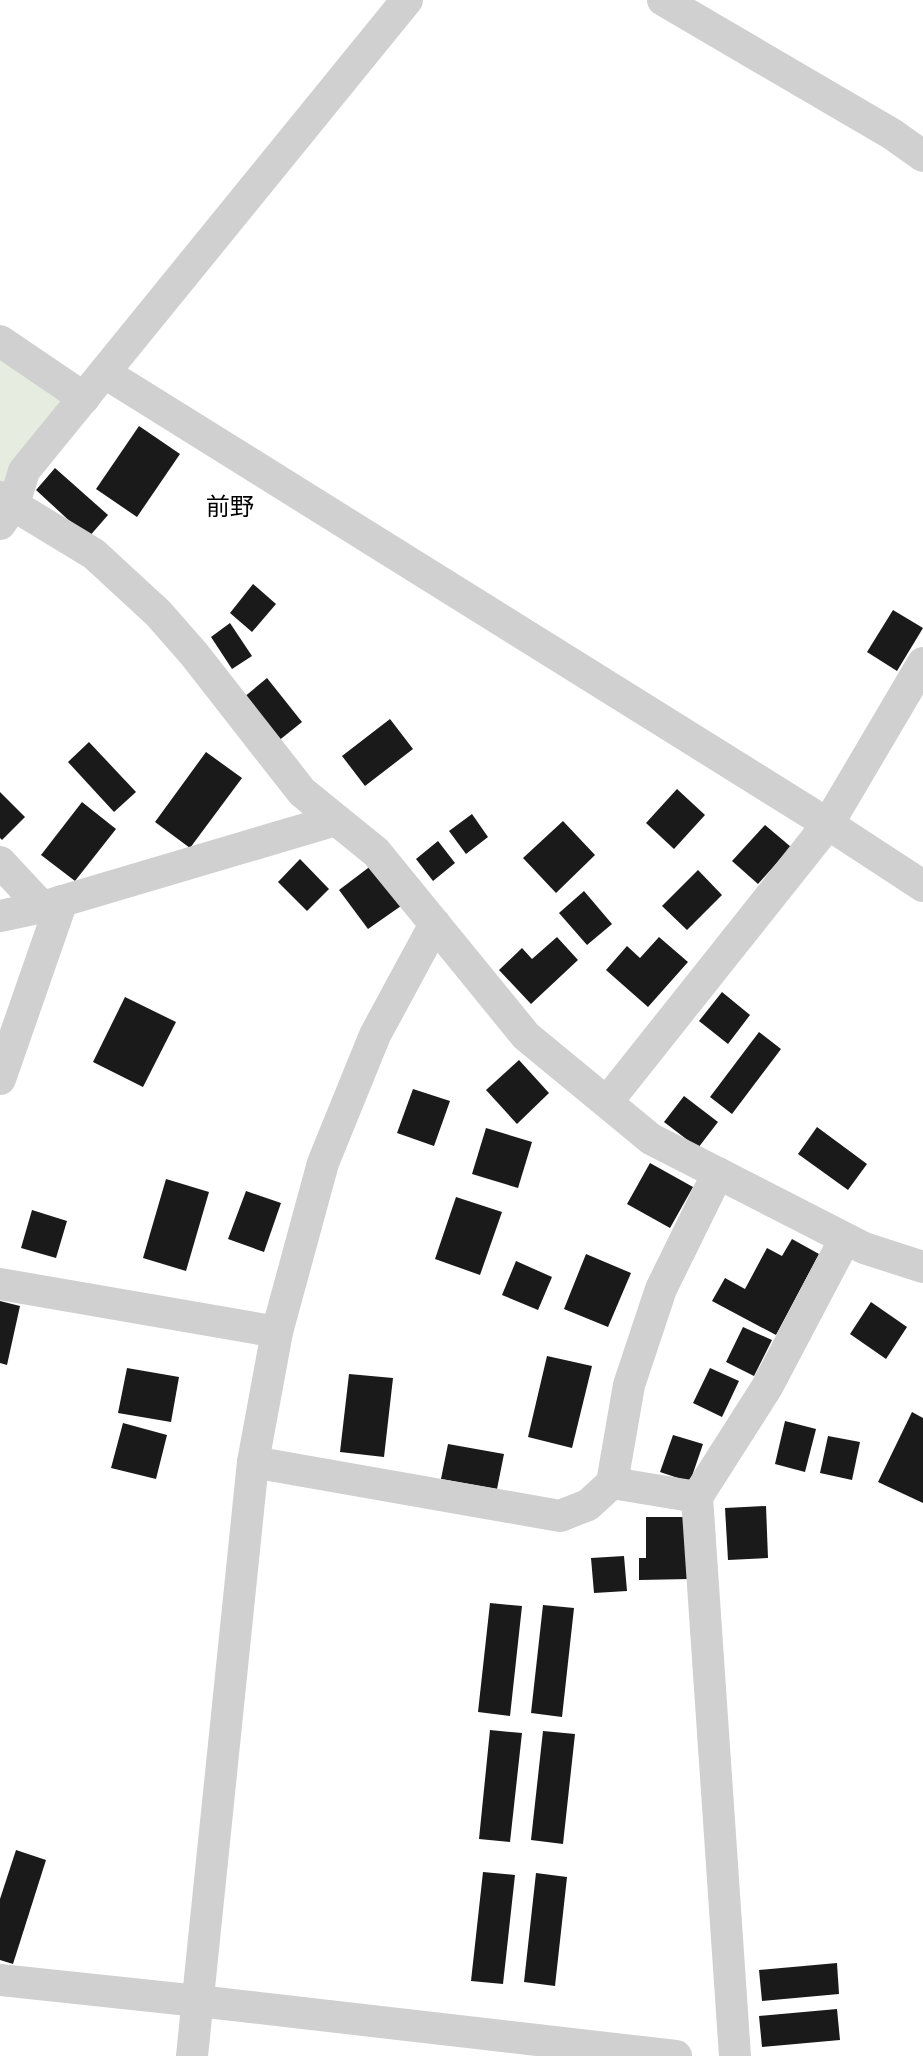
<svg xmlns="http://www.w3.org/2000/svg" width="923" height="2056" font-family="Raleway,'Noto Sans JP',sans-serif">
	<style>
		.green { fill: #e6ecdf }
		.building { fill: #1a1a1a }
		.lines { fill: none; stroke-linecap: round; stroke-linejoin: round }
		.minor { stroke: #d0d0d0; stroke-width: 32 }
		.labels { text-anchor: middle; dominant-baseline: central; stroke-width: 6; stroke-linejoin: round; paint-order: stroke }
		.quarter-label { font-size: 24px; fill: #000; stroke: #fff }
	</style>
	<rect width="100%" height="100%" fill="#fff"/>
	<path class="green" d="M0,341l84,57 -84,99z"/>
	<g class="building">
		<path d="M139,426l41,28 -43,63 -41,-28z"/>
		<path d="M55,468l53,47 -20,23 -52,-48z"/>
		<path d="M253,584l23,20 -24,28 -22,-19z"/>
		<path d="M893,610l30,18 -26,43 -30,-19z"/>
		<path d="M230,623l22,33 -20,13 -21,-32z"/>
		<path d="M267,678l35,44 -25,20 -34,-44z"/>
		<path d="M390,719l23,30 -48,37 -23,-30z"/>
		<path d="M89,742l47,50 -22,20 -46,-50z"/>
		<path d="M206,752l36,26 -52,70 -35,-26z"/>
		<path d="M677,789l28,26 -31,34 -28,-26z"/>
		<path d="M0,792l25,25 -23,23 -2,-2z"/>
		<path d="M82,802l34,27 -41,52 -34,-26z"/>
		<path d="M472,814l16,23 -22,17 -17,-23z"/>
		<path d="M563,821l32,34 -39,38 -33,-35z"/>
		<path d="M765,825l26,22 -33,37 -26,-23z"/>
		<path d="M438,841l17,22 -22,18 -17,-22z"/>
		<path d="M300,859l29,30 -22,22 -29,-29z"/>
		<path d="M372,865l29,41 -33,23 -29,-39z"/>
		<path d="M698,870l24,25 -35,35 -25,-24z"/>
		<path d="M584,891l28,33 -25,21 -28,-32z"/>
		<path d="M557,937l21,23 -47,44 -32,-34 23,-22 10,11z"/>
		<path d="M659,937l29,25 -40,45 -42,-37 21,-24 13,12z"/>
		<path d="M722,992l28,23 -22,29 -29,-23z"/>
		<path d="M125,997l51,25 -33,65 -50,-25z"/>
		<path d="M759,1032l22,17 -49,65 -22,-17z"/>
		<path d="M519,1060l30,33 -32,31 -31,-34z"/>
		<path d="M413,1089l37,12 -16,45 -37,-13z"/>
		<path d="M684,1096l34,26 -20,26 -34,-26z"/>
		<path d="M817,1127l50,37 -19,26 -50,-36z"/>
		<path d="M486,1128l46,14 -14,46 -46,-14z"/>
		<path d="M650,1163l43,24 -23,41 -43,-24z"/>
		<path d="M166,1179l43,13 -23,79 -43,-13z"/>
		<path d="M246,1191l35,12 -17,49 -36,-13z"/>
		<path d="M456,1197l46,15 -22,63 -45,-16z"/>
		<path d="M32,1210l35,11 -11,37 -35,-10z"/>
		<path d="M792,1239l27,15 -43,81 -64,-34 13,-23 20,11 22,-41 15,8z"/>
		<path d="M586,1254l45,19 -23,54 -44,-18z"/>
		<path d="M516,1261l36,16 -14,33 -36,-15z"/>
		<path d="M0,1301l20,5 -13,59 -7,-2z"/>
		<path d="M871,1302l36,25 -21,32 -36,-25z"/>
		<path d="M743,1327l29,13 -18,36 -28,-14z"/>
		<path d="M547,1356l45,10 -20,82 -44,-11z"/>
		<path d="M127,1368l52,9 -8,45 -53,-9z"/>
		<path d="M710,1368l29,13 -17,36 -29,-14z"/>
		<path d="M349,1374l44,4 -9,79 -44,-5z"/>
		<path d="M912,1412l11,6v85l-45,-21z"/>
		<path d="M785,1421l31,8 -11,43 -30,-8z"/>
		<path d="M123,1423l44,12 -11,44 -45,-11z"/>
		<path d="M673,1435l30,9 -13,38 -30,-10z"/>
		<path d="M828,1436l32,6 -8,38 -32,-7z"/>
		<path d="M448,1444l56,10 -7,35 -56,-10z"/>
		<path d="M766,1506l2,52 -40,2 -3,-52z"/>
		<path d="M646,1517h44v62l-51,1v-22h7z"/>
		<path d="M624,1556l3,35 -33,2 -3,-35z"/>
		<path d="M490,1603l32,3 -12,110 -32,-4z"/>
		<path d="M543,1605l31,3 -12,109 -31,-4z"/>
		<path d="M490,1730l32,3 -12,109 -31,-3z"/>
		<path d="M543,1731l32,3 -12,110 -32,-4z"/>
		<path d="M16,1850l30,10 -33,104 -13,-4v-61z"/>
		<path d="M483,1872l32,3 -12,109 -32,-3z"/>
		<path d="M536,1873l31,4 -12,109 -31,-4z"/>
		<path d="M837,1963l2,31 -77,7 -3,-31z"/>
		<path d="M837,2009l3,31 -78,7 -3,-31z"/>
	</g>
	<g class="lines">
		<g class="minor">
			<path d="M663,0l229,134 31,22"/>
			<path d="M0,341l84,57"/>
			<path d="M105,373l723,451 95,62"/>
			<path d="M0,497l94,57 64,59 36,41 108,138 74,60 150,184 125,103 213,109 59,19"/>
			<path d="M0,524l14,-20 10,-33 383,-471"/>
			<path d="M0,862l42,45"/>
			<path d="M0,916l42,-9 294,-87"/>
			<path d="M0,1079l62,-178"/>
			<path d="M607,1102l221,-278 95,-161"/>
			<path d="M0,1284l277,48"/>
			<path d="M253,1462l307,54 28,-11 24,-22 17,-98 32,-96 57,-116"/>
			<path d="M612,1483l85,14 70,-110 78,-148"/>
			<path d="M697,1497l38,559"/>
			<path d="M0,1980l198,21 478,55"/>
			<path d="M192,2056l61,-594 24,-130 46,-169 52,-128 60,-111"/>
		</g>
	</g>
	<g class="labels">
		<g class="quarter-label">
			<text x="230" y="506">前野</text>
		</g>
	</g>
</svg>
